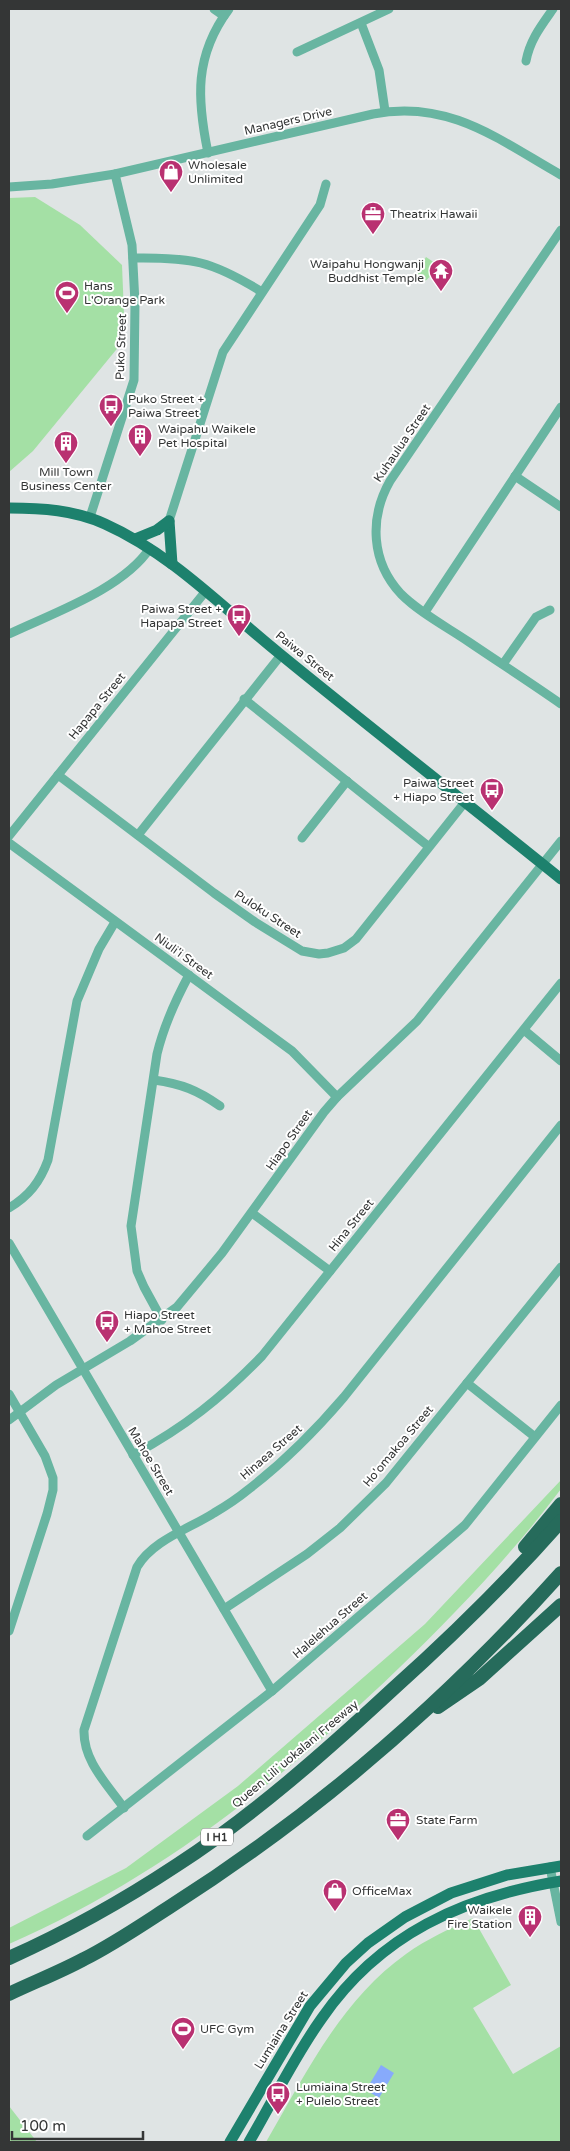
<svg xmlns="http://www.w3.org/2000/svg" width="570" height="2151" font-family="'Varela Round',sans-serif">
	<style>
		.green { fill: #a4e0a5 }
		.water { fill: #87aafb }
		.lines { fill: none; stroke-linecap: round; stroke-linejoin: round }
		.minor { stroke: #68b5a1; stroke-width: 9 }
		.major { stroke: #1d816d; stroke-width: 11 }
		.highway { stroke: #266b5b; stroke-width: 14 }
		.labels { text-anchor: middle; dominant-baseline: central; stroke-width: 4; stroke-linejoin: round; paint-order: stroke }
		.shield { fill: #fff; stroke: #717272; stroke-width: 1 }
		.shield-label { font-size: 11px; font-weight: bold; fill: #343636 }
		.street-label { font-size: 12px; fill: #343636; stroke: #fff }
		.poi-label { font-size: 12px; fill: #343636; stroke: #fff; text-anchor: start }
	</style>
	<rect width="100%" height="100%" fill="#dfe4e4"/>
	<g class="green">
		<path d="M35,197l45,28 42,40 3,74 -92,112 -24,21v-274z"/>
		<path d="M426,257l12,8c-7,10 -13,23 -27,16z"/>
		<path d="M561,1480v9c-48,64 -105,124 -162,179 -116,112 -242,211 -390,276v-16l117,-60 112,-82 187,-162z"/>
		<path d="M473,1918l38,67 -38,23 40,66 48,-28v96h-295c39,-67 75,-142 140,-188 21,-15 43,-25 67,-36z"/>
		<path d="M9,2106l28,36h-28z"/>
	</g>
	<path class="water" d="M381,2065l13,8 -15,25 -13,-8z"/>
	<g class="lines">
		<g class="minor">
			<path d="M214,9l10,7"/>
			<path d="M361,23l18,47 6,41"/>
			<path d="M297,52l92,-43"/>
			<path d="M526,61c4,-21 15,-35 27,-52"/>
			<path d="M208,153c-11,-54 -14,-97 21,-144"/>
			<path d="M9,187l43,-3 63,-10 258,-60c76,-15 126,26 188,61"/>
			<path d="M561,230l-171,251c-21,37 -19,81 11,113 19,19 46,33 68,48 31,21 62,41 92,62"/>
			<path d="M133,258c59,-1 79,3 129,34"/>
			<path d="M515,476l46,31"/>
			<path d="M90,517l44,-137 1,-77 -3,-58 -17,-71"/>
			<path d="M169,521l54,-169 97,-147 6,-21"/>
			<path d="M425,612l136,-205"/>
			<path d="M9,634c44,-21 114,-45 141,-86"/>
			<path d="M503,664l33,-47 14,-7"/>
			<path d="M244,699l184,147"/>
			<path d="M58,775l156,118 41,29 47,29 17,3 9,-1 16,-5 12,-9 109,-137"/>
			<path d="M138,835l143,-180"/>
			<path d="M9,836l196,-244"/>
			<path d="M302,838l45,-57"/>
			<path d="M9,843l283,208 45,46"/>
			<path d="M524,1030l37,31"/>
			<path d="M154,1080c28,4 43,10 66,26"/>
			<path d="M9,1208c20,-12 31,-26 39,-48l29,-159 22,-52 16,-27"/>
			<path d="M252,1213l78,58"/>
			<path d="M9,1243l263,448"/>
			<path d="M162,1320l-18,-33 -7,-16 -6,-45 26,-172c7,-29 18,-53 32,-79"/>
			<path d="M467,1383l68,54"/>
			<path d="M9,1394l36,62 8,22v12l-6,24 -38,117"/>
			<path d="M9,1420l47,-35 74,-44 47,-34 45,-54 102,-141 13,-15 80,-76 144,-180"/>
			<path d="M133,1455c52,-28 88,-57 129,-99l299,-373"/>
			<path d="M224,1609l83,-55 33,-26 46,-45 175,-216"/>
			<path d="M124,1808c-17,-24 -41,-47 -40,-78l53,-163c16,-27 52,-38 77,-54 12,-7 24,-15 35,-24 35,-27 66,-58 95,-92l217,-272"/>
			<path d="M87,1836l185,-145 193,-166 96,-120"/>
			<path d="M550,1867l11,55"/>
		</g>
		<g class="major">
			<path d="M9,508c32,0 66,2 96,16 67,30 119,85 175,130 93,76 188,150 281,225"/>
			<path d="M169,521l3,43"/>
			<path d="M135,539l22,-9 12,-9"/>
			<path d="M230,2142l80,-136 36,-43 22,-20 37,-26 46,-24 56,-18 54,-9"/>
			<path d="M249,2142c24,-41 45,-85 73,-124 58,-84 141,-121 239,-137"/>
		</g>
		<g class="highway">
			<path d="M525,1547l36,-43"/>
			<path d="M438,1707l41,-28 82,-74"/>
			<path d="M9,1958c58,-26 115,-58 168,-93 77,-50 148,-113 216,-176 59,-53 116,-109 168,-168"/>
			<path d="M9,1994c25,-12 51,-22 75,-35 30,-15 59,-35 87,-53 145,-92 276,-206 390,-333"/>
		</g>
	</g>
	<defs>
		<symbol id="shop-pin" viewBox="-11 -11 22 30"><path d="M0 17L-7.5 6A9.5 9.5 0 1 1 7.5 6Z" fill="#b93171" stroke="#fff"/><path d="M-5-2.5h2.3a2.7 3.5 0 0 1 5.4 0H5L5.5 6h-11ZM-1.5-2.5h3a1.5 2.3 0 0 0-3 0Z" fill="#fff"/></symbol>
		<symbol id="office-pin" viewBox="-11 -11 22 30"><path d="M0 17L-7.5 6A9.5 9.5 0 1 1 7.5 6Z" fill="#b93171" stroke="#fff"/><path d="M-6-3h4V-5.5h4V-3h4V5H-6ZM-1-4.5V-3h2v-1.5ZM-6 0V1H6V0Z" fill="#fff"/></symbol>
		<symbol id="temple-pin" viewBox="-11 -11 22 30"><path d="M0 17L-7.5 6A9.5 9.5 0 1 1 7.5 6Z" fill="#b93171" stroke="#fff"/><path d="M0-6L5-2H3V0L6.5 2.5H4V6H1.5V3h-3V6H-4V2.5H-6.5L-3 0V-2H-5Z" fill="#fff"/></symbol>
		<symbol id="stadium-pin" viewBox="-11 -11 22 30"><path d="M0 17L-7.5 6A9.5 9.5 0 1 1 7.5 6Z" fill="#b93171" stroke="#fff"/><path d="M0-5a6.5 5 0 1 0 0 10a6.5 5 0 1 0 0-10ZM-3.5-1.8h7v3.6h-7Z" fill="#fff"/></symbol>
		<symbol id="bus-pin" viewBox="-11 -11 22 30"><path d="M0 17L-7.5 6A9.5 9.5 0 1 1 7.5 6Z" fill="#b93171" stroke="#fff"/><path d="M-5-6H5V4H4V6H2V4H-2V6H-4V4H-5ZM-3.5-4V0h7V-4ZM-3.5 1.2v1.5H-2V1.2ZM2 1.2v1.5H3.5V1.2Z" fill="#fff"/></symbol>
		<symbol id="building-pin" viewBox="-11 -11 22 30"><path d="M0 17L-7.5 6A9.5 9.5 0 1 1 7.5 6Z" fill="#b93171" stroke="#fff"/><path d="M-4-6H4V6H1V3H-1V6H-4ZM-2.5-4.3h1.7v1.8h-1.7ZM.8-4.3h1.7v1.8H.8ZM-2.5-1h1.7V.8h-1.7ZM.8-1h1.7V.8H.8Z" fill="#fff"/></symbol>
	</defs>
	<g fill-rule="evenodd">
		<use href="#shop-pin" x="157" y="158" width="28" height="38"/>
		<use href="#office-pin" x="359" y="200" width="28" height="38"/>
		<use href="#temple-pin" x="427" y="257" width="28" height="38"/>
		<use href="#stadium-pin" x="53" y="279" width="28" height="38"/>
		<use href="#bus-pin" x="97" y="392" width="28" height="38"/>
		<use href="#building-pin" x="126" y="422" width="28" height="38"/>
		<use href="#building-pin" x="52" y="429" width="28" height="38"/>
		<use href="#bus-pin" x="225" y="602" width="28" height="38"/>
		<use href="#bus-pin" x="478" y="776" width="28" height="38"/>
		<use href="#bus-pin" x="93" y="1308" width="28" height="38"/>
		<use href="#office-pin" x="384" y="1806" width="28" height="38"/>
		<use href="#shop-pin" x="321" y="1877" width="28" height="38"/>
		<use href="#building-pin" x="516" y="1903" width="28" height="38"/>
		<use href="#stadium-pin" x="169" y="2015" width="28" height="38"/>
		<use href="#bus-pin" x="264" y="2080" width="28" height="38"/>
	</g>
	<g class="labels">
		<rect class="shield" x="201" y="1828.5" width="32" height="17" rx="4"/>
		<g class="shield-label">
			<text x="217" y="1837">I H1</text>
		</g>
		<g class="street-label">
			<text transform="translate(288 121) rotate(-13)">Managers Drive</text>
			<text transform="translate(121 347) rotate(-88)">Puko Street</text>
			<text transform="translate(402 443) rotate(-56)">Kuhaulua Street</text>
			<text transform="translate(305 656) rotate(39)">Paiwa Street</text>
			<text transform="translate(97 706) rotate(-51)">Hapapa Street</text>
			<text transform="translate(268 914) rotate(33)">Puloku Street</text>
			<text transform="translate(184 956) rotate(36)">Niuli'i Street</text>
			<text transform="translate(289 1140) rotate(-55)">Hiapo Street</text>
			<text transform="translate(351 1225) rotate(-51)">Hina Street</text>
			<text transform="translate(398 1446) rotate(-50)">Ho'omakoa Street</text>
			<text transform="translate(271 1452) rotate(-41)">Hinaea Street</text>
			<text transform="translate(151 1461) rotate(59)">Mahoe Street</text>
			<text transform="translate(330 1625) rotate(-41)">Halelehua Street</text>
			<text transform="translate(295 1754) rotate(-40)">Queen Liliʻuokalani Freeway</text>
			<text transform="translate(281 2030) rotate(-58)">Lumiaina Street</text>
		</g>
		<g class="poi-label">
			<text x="188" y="165">Wholesale<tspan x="188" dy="14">Unlimited</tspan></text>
			<text x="390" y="214">Theatrix Hawaii</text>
			<text x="424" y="264" text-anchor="end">Waipahu Hongwanji<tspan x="424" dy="14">Buddhist Temple</tspan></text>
			<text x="84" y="286">Hans<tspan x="84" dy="14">L'Orange Park</tspan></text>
			<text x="128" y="399">Puko Street +<tspan x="128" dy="14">Paiwa Street</tspan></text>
			<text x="158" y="429">Waipahu Waikele<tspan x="158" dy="14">Pet Hospital</tspan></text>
			<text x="66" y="472" text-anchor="middle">Mill Town<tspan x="66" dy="14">Business Center</tspan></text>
			<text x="222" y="609" text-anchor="end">Paiwa Street +<tspan x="222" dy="14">Hapapa Street</tspan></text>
			<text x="474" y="783" text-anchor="end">Paiwa Street<tspan x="474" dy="14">+ Hiapo Street</tspan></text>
			<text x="124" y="1315">Hiapo Street<tspan x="124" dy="14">+ Mahoe Street</tspan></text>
			<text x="416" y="1820">State Farm</text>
			<text x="352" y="1891">OfficeMax</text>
			<text x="512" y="1910" text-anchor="end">Waikele<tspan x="512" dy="14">Fire Station</tspan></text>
			<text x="200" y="2029">UFC Gym</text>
			<text x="296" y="2087">Lumiaina Street<tspan x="296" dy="14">+ Pulelo Street</tspan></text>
		</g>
	</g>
	<rect width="570" height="2151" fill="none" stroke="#343636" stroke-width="20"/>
	<path d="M12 2131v8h131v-8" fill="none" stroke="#343636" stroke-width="2.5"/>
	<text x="20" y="2131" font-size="15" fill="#343636" stroke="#ffffff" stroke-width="4" paint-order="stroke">100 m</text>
</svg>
